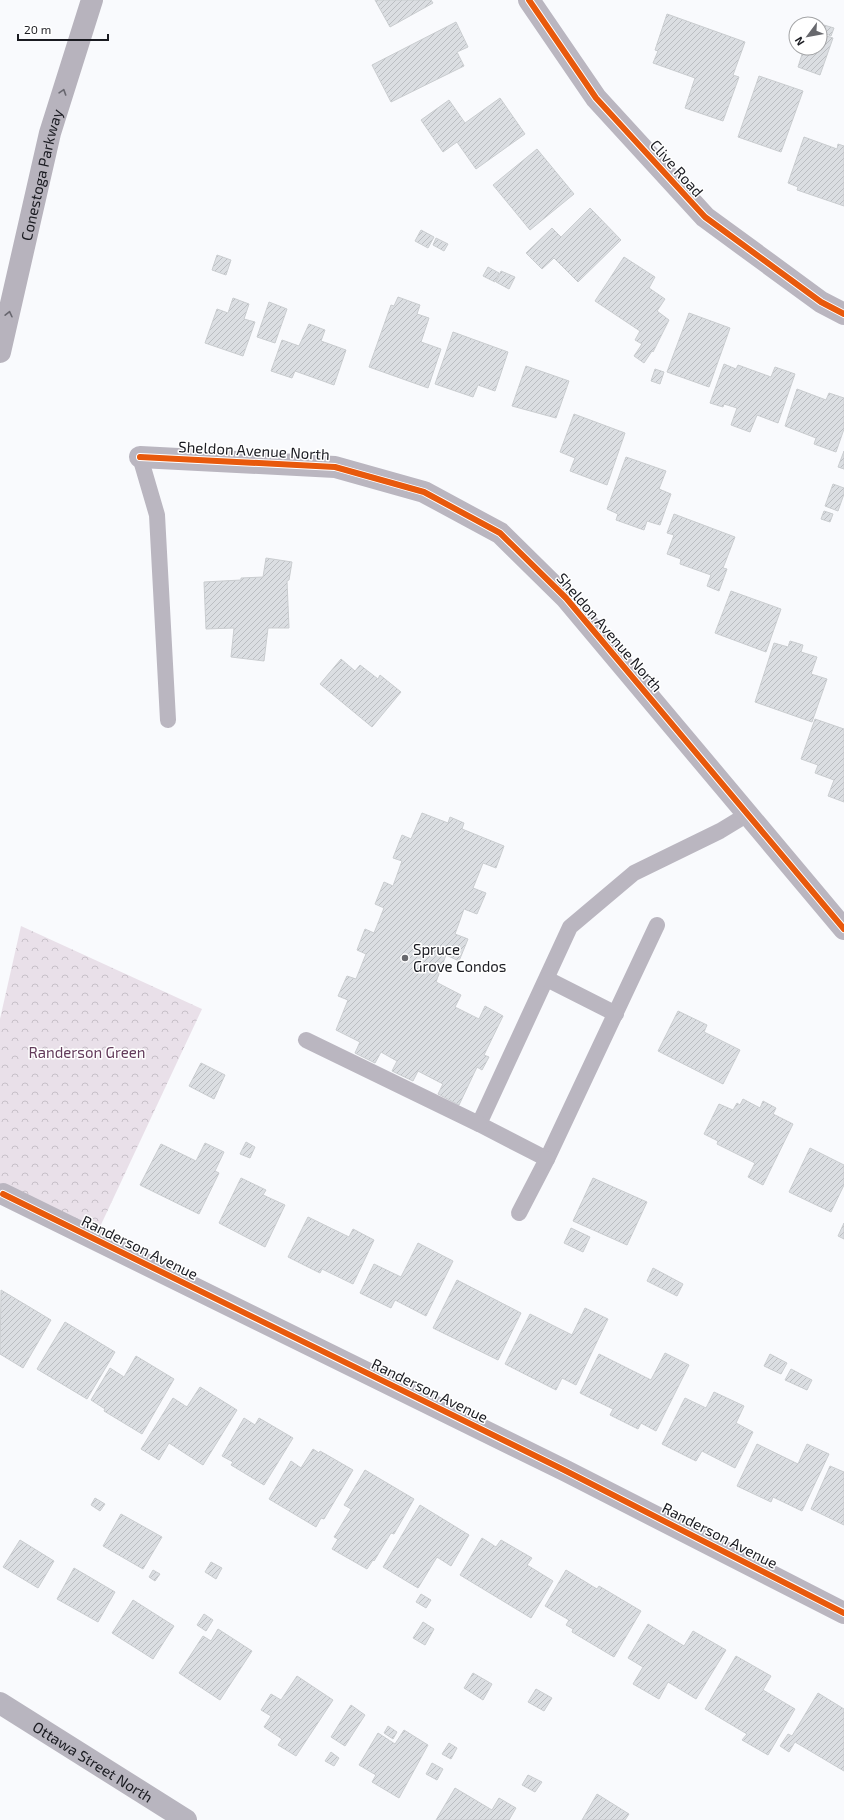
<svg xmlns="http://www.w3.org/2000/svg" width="844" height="1820" font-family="'Exo 2',sans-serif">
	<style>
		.forest { fill: url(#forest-crowns) }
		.building { fill: url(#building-hatch); stroke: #cacdd0 }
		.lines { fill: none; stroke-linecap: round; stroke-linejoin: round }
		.lane { stroke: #bab6c0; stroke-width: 16 }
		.street { stroke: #bab6c0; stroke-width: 22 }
		.secondary { stroke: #b8b5bf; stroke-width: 22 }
		.highway { stroke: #b7b3bd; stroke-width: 22 }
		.cycleway-casing { stroke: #fff; stroke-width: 8 }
		.cycleway { stroke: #e8590c; stroke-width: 6 }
		.oneway { stroke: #68676f }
		.poi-dot { fill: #68696e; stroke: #fff; stroke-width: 1.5 }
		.labels { text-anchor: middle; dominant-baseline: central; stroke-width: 3; stroke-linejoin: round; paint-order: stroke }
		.street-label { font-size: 15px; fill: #1a1b21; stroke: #fff }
		.poi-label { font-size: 15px; fill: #1a1b21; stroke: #fff; text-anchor: start }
		.park-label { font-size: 15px; fill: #623a5a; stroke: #fff }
	</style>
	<defs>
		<pattern id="forest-crowns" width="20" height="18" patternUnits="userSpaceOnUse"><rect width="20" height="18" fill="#e9e0e9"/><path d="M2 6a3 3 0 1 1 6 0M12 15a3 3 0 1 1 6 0" fill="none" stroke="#c7c0c8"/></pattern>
		<pattern id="building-hatch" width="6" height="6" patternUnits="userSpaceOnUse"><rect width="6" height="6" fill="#dbdee2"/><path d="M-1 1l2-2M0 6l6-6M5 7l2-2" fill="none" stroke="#bbbec2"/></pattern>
	</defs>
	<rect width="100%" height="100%" fill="#f9fafd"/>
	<path class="forest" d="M21,926l181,83 -111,237 -91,-47v-180z"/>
	<g class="building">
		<path d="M375,0h56l2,3 -43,24z"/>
		<path d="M667,14l78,28 -12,33 6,2 -16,44 -38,-13 10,-30 -42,-15 5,-12 -3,-1z"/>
		<path d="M456,22l12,25 -11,5 7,14 -73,36 -19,-37z"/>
		<path d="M824,25l10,3 -3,8 -10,-4z"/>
		<path d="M820,34l13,4 -13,37 -22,-8 6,-19h16z"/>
		<path d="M759,76l44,15 -22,61 -43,-15z"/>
		<path d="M500,98l25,36 -49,35 -19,-27 -14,10 -22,-32 28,-20 16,23z"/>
		<path d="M804,137l33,12 1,-5 6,2v60l-47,-16 1,-3 -10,-4z"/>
		<path d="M537,149l37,45 -44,36 -37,-45z"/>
		<path d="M590,208l31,32 -43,42 -24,-24 -12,11 -16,-16 26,-25 9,9z"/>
		<path d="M421,230l13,7 -6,11 -13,-7z"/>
		<path d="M436,238l12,6 -4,7 -11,-6z"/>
		<path d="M217,255l14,5 -5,15 -14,-5z"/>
		<path d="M624,257l31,20 -6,11 16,11 -8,12 12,9 -16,32 -1,-1 -8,12 -10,-7 8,-12 -7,-4 5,-9 -45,-30z"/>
		<path d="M488,267l11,6 -4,9 -12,-6z"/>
		<path d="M501,271l14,6 -6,12 -13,-7z"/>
		<path d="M398,297l22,8 -3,9 12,4 -8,24 20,7 -13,39 -59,-21 22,-62 3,1z"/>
		<path d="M233,298l16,6 -5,15 11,3 -12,34 -38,-13 12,-34 11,4z"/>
		<path d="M269,302l18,7 -12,34 -18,-6z"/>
		<path d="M689,313l41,15 -21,59 -42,-15z"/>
		<path d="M309,324l16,6 -4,11 25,9 -12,35 -39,-14 -3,7 -21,-7 11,-31 17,6z"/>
		<path d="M453,332l55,20 -13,39 -17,-6 -5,12 -38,-13z"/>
		<path d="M724,364l12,5 2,-4 33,12 4,-10 20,7 -17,49 -21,-8 -7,17 -19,-7 6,-17 -13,-4 -1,3 -13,-4z"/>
		<path d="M526,366l43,15 -13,37 -44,-12z"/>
		<path d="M655,369l9,3 -4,12 -9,-3z"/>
		<path d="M797,389l29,11 3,-7 15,5v31l-8,23 -22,-8 2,-6 -31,-12z"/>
		<path d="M574,414l51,19 -18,52 -37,-14 5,-13 -15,-6z"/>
		<path d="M844,451v18l-6,-2z"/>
		<path d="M626,457l40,14 -7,18 12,5 -11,31 -13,-4 -3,9 -28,-10 2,-6 -11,-5z"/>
		<path d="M833,484l11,4v6l-6,17 -13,-5z"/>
		<path d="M824,511l9,3 -3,8 -9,-3z"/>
		<path d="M674,514l61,23 -12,31 4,1 -8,22 -12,-5 4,-11 -31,-11 1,-5 -14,-5 7,-19 -7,-2z"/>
		<path d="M266,558l26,4 -3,18 -2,1 2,47h-21l-4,33 -33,-4 3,-29 -28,1 -2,-47 37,-2v-2l22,-1z"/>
		<path d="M731,591l50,18 -15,43 -51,-19z"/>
		<path d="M790,641l13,4 -2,7 16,5 -6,17 16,5 -15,43 -57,-20 19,-59 14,4z"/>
		<path d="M341,659l14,12 5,-6 18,14 2,-4 21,17 -29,35 -52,-43z"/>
		<path d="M815,719l29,10v73l-16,-6 6,-16 -19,-7 3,-8 -17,-6z"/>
		<path d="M422,813l26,10 2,-6 14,6 -2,6 42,17 -8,22 -13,-5 -10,25 13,5 -9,21 -13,-5 -9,25 13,5 -9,22 -13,-6 -10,27 25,13 -6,12 24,12 6,-13 18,10 -19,39 5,2 -7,13 -5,-3 -18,38 -21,-11 5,-10 -25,-13 -5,10 -21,-10 5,-10 -16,-9 -6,11 -20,-10 5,-11 -24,-12 12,-30 -10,-4 9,-20 9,3 10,-25 -9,-4 8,-21 9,4 10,-25 -9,-4 9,-22 9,4 9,-25 -9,-3 9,-23 9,4z"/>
		<path d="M678,1011l29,14 -3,7 36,18 -17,34 -65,-33z"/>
		<path d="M201,1063l24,12 -11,24 -25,-13z"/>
		<path d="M743,1099l17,9 3,-7 13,7 -3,6 20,10 -30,61 -15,-8 7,-14 -38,-19 1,-3 -14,-7 15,-30 14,6 4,-7 3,2z"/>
		<path d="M246,1142l9,5 -5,11 -10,-4z"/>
		<path d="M205,1143l19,9 -9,19 4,2 -20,41 -59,-29 21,-41 35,17z"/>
		<path d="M810,1148l34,17v20l-13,27 -42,-20z"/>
		<path d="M241,1178l25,12 -3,5 22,10 -20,42 -46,-24z"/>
		<path d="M593,1178l54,24 -20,43 -54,-24z"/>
		<path d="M308,1217l41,20 4,-8 21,11 -21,44 -31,-15 -2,4 -32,-16z"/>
		<path d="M844,1223v16l-6,-3z"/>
		<path d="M571,1228l19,9 -7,15 -19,-9z"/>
		<path d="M418,1243l35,18 -27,55 -31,-16 -4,8 -31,-15 14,-29 27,13z"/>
		<path d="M653,1268l30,16 -6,12 -30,-15z"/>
		<path d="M457,1280l64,33 -23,47 -65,-32z"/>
		<path d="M1,1290l50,30 -28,48 -23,-14z"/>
		<path d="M585,1308l23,11 -32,66 -14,-7 -6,12 -51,-26 25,-50 42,21z"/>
		<path d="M65,1322l50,30 -28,47 -50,-30z"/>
		<path d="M665,1353l24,12 -33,66 -15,-8 -3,6 -28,-14 3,-6 -33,-16 19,-39 52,26z"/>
		<path d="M770,1354l17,9 -6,11 -17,-8z"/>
		<path d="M136,1356l38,23 -32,55 -38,-23 1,-2 -14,-9 19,-32 14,9z"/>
		<path d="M791,1369l21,11 -5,10 -22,-10z"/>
		<path d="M200,1387l37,23 -34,55 -34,-22 -10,17 -18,-11 32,-51 14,9z"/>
		<path d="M714,1392l30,14 -8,17 17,9 -18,36 -33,-17 -6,10 -34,-17 23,-46 21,10z"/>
		<path d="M244,1418l11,7 4,-7 34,20 -29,47 -33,-20 2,-3 -11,-6z"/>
		<path d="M757,1444l41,20 9,-20 22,10 -27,57 -29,-14 -2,5 -34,-16z"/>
		<path d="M313,1449l6,4 1,-2 33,19 -29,49 -3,-1 -5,9 -47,-28 22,-38 10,7z"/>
		<path d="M830,1466l14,6v53l-33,-16z"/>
		<path d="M365,1470l49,29 -20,35 -3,-1 -17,28 -1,-1 -6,9 -35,-20 6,-10 -4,-2 17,-28 -7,-4z"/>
		<path d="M95,1498l10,6 -5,7 -9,-6z"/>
		<path d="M420,1505l49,30 -18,31 -14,-9 -19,31 -35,-21z"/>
		<path d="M121,1514l41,23 -19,32 -40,-23z"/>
		<path d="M482,1538l14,9 5,-7 31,18 -5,7 26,16 -22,37 -71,-43z"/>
		<path d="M20,1540l34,21 -16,27 -35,-21z"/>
		<path d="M211,1562l11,6 -6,11 -11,-7z"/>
		<path d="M74,1568l41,24 -17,30 -41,-23z"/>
		<path d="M153,1570l7,4 -5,7 -6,-4z"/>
		<path d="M566,1570l31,19 2,-3 42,25 -27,46 -42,-25 1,-3 -7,-4 3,-5 -24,-14z"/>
		<path d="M421,1594l10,6 -5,8 -10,-6z"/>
		<path d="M133,1600l41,26 -21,33 -41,-26z"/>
		<path d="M204,1614l9,6 -7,11 -9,-6z"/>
		<path d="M423,1622l11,7 -9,16 -12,-7z"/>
		<path d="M648,1624l36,22 9,-15 33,19 -30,49 -28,-17 -9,17 -26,-15 10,-17 -15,-9z"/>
		<path d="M218,1629l34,22 -32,49 -41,-27 24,-37 8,5z"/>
		<path d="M736,1656l35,20 -8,14 32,19 -27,46 -26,-15 5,-6 -42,-25z"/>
		<path d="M473,1673l19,11 -9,16 -19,-12z"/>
		<path d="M297,1676l36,24 -37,56 -18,-11 4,-6 -18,-12 7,-11 -10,-6 10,-16 10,6z"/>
		<path d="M536,1689l16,9 -8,13 -16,-9z"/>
		<path d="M818,1693l26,16v62l-49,-29 -6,10 -9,-6 8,-12 4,2z"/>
		<path d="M351,1705l14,10 -20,31 -14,-9z"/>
		<path d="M388,1726l9,6 -4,7 -9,-6z"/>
		<path d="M404,1730l24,15 -29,53 -27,-16 4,-7 -17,-10 19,-32 17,11z"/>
		<path d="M449,1743l8,5 -6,11 -9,-5z"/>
		<path d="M331,1752l8,6 -5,8 -9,-5z"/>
		<path d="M432,1763l11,6 -6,11 -11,-6z"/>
		<path d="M528,1775l14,7 -7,10 -13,-7z"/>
		<path d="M455,1788l37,22 7,-12 17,10 -7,12h-73z"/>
		<path d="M597,1794l32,20 -4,6h-43z"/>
	</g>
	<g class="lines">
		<g class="lane">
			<path d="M140,457l17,58 11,205"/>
			<path d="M657,925l-110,234 -68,-35 91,-197 64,-54 86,-42 28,-17"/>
			<path d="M547,979l69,35"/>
			<path d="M306,1040l173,84"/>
			<path d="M519,1213l28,-54"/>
		</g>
		<g class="street">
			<path d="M529,0l67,98 109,119 116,85 23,12"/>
			<path d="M140,457l195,10 89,25 76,41 66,65 278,331"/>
			<path d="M3,1194l563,277 278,142"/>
		</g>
		<path class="secondary" id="s1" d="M0,1703l186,117"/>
		<path class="highway" id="s2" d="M0,352l50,-219 42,-133"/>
		<defs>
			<g id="cycleway">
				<path d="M529,0l67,98 109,119 116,85 23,12"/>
				<path d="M140,457l195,10 89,25 76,41 66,65 278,331"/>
				<path d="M3,1194l563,277 278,142"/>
			</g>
		</defs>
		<use href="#cycleway" class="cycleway-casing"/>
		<use href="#cycleway" class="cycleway"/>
	</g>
	<defs><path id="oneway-chevron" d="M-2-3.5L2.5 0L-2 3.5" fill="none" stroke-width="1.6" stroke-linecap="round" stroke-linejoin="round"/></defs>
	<g class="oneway">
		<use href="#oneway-chevron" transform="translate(63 92) rotate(-72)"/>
		<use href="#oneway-chevron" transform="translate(9 314) rotate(-77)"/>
	</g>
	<circle class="poi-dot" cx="405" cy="958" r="4"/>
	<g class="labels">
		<g class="street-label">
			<text transform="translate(677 168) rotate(48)">Clive Road</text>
			<text stroke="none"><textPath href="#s2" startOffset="182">Conestoga Parkway</textPath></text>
			<text transform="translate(254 450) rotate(3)">Sheldon Avenue North</text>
			<text transform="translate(610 632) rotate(49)">Sheldon Avenue North</text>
			<text transform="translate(140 1247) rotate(26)">Randerson Avenue</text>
			<text transform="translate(430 1390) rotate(26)">Randerson Avenue</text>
			<text transform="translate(720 1535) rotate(27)">Randerson Avenue</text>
			<text stroke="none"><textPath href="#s1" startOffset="110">Ottawa Street North</textPath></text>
		</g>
		<g class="poi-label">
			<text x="413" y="949">Spruce<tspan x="413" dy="17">Grove Condos</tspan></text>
		</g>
		<g class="park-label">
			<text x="87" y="1052">Randerson Green</text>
		</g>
	</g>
	<g transform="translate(808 36) rotate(238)"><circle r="19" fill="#ffffff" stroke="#a3a4a6"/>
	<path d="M0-3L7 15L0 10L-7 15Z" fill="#68696e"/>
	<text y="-6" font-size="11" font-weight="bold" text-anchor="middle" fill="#1a1b21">N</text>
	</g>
	<path d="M18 34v6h90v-6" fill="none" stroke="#1a1b21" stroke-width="2"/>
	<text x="24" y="34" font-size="12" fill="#1a1b21" stroke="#ffffff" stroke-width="3" paint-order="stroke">20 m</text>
</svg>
